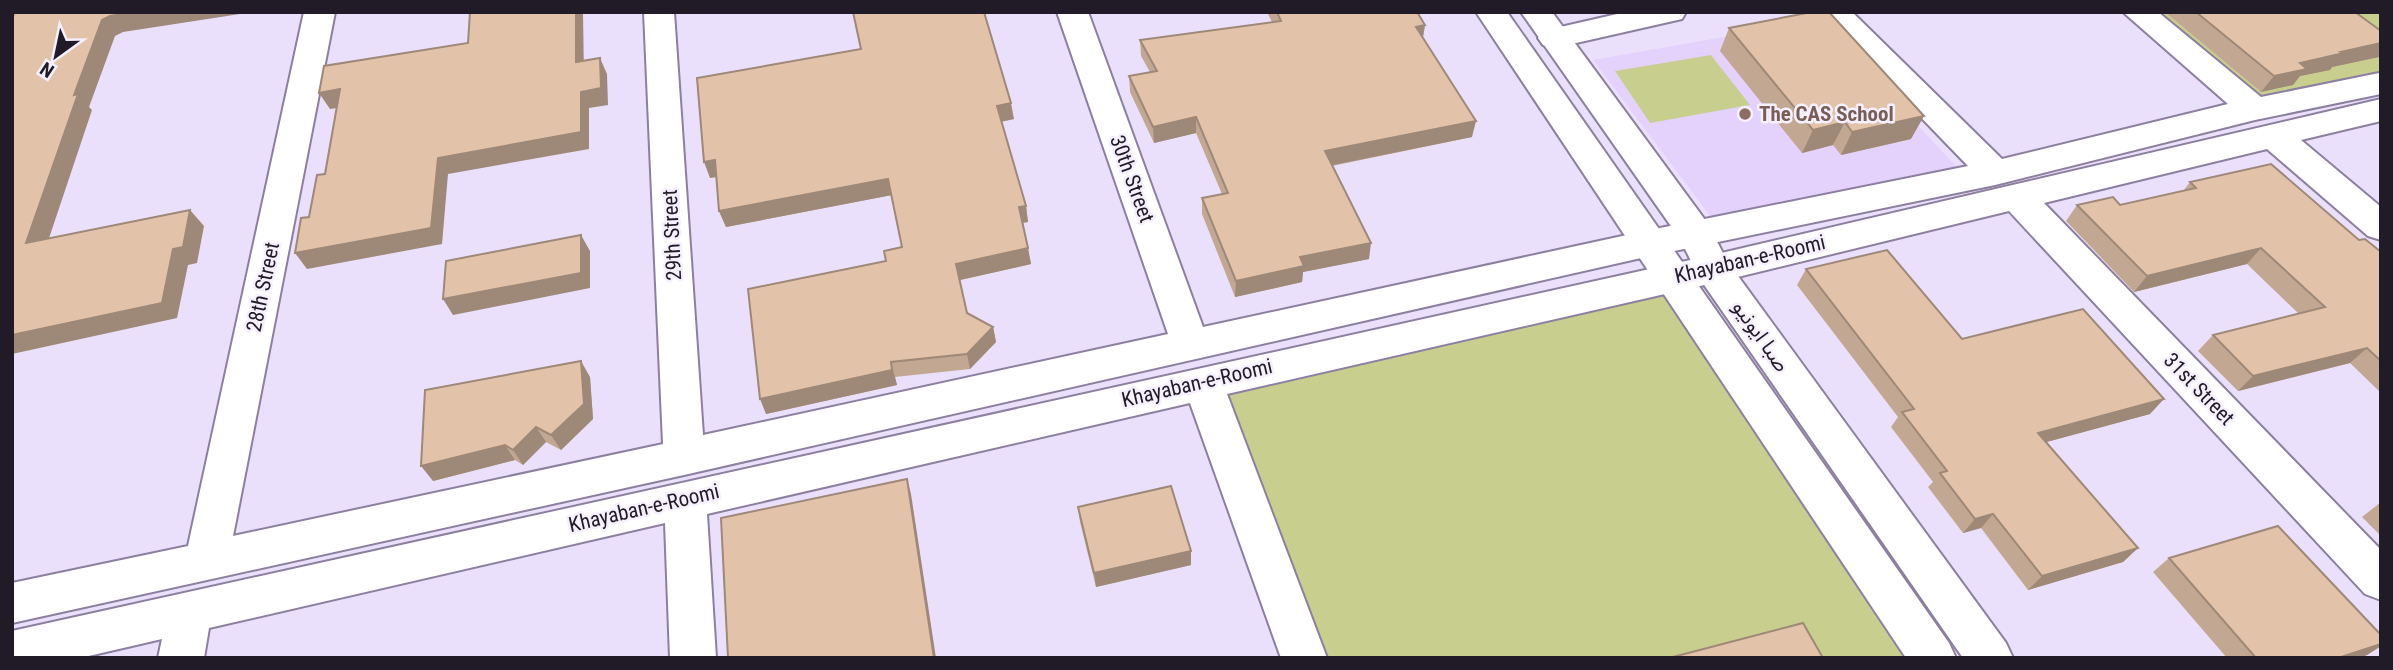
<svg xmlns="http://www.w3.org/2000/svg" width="2393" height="670" font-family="'Roboto Condensed','Noto Sans Arabic',sans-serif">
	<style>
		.built { fill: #e4d2fc }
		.green { fill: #c8cf8e }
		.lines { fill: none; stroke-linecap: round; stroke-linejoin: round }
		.minor-casing { stroke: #8d7f9f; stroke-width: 4 }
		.major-casing { stroke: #8d7f9f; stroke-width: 4 }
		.minor { fill: #fff; fill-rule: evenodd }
		.major { fill: #fff; fill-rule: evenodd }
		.wall { fill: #c2a892 }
		.shaded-wall { fill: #9e8877 }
		.building { fill: #e2c3aa; stroke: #9e8877; stroke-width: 2 }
		.education-dot { fill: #8d6e63; stroke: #f6f0fe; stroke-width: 2.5 }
		.labels { text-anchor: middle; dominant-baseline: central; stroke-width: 5; stroke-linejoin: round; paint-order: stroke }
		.education-label { font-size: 21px; font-weight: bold; fill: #785e54; stroke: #f6f0fe; text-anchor: start }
		.street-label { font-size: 21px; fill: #201b27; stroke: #f6f0fe }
	</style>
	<rect width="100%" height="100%" fill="#ebe0fc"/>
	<path class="built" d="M1819,20l138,147 -244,53 -120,-160z"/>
	<g class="green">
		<path d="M2149,12h232v60l-127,27z"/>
		<path d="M1711,55l39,50 -100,18 -35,-52z"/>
		<path d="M1665,289l244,369h-588l-100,-267z"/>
	</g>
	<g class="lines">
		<defs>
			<g id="minor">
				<path d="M304,12h31l-102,524 430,-92 -19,-432h30l29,423 465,-101 -111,-322h31l115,315 447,-97 318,-64 -149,-154h33l150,147 226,-55 -105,-92h35l103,85 118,-24 2,21 -126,26 -260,65 -345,71 -966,219 -672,148v-40l176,-37z"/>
				<path d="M1626,12h60l-4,7 -128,29 -11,-3 -5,-7 5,-7z"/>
				<path d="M2381,99v22l-80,19 80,67v33l-13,-4 -101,-87 -223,54 337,347v50l-16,-6 -356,-383 -296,72 -486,111 100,264h-46l-91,-255 -483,111 9,144h-46l-5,-135 -456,105 -5,30h-46l4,-19 -82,19h-68v-27l1701,-376z"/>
			</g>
			<g id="major">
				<path d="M1476,12h31l442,631 7,15h-50z"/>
				<path d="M1521,12h31l156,212 19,37 279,382 7,15h-50l-263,-379 -20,-40z"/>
			</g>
		</defs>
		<use href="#minor" class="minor-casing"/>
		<use href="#major" class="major-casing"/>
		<use href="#minor" class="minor"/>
		<use href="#major" class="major"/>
	</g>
	<g class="wall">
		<path d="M1267,12h150l8,13 -2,12 49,100 -140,29 37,93 -66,13 -1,10 -67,15 -33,-83v-16l20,-4 -26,-61 -42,10 -24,-51 -1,-16 21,-4 -9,-16 -1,-16 132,-18z"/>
		<path d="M2165,12h190l26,19v24l-2,2 -47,10 -2,3 -30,6 -7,9 -32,7z"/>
		<path d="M1729,28l182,111 -70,16 -8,-10 -31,8 -82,-102z"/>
		<path d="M861,49l153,70 -13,3 25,84 2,16 -5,1 8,41 -71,16 7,33 26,14 3,15 -26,27 -75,8 2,8 -131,29 120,-153 16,-14 -10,-52 -166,32 -7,-16 -3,-34 -6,1z"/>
		<path d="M2190,182l169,58 22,12v141l-31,-30 -112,28 -40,-40 15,-16 86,-21 -52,-50 -113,28 -68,-71 11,-16h43l64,-15z"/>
		<path d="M1806,269l156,70 188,75 -104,28 92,106 -15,14 -95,28 -47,-62 -18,5 -35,-46 5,-5 -42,-55 7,-10 -101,-132z"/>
		<path d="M590,377l3,42 -32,31 -15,-8 -23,23 -8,-5 -82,21z"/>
		<path d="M2381,502v34l-19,-19z"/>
		<path d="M1078,507l113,58 -95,22 -16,-65z"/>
		<path d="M2169,558l212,77v11l-14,9 -8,3h-132l-74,-86z"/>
	</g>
	<g class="shaded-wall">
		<path d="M134,12h119l-130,20 -8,4 -26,71 3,3 -50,149 -16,-16 48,-148 28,-75 8,-4z"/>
		<path d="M576,12h7l1,66 -8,-16z"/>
		<path d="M1425,25l-3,17 -6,-15z"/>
		<path d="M2381,43v12l-2,2 -47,10 -2,3 -30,6 -7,9 -32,7 13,-16 26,-13 41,-11z"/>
		<path d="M600,58l7,16 1,31 -19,3v41l-141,25 -6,70 -135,25 -12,-16 143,-95 143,-66z"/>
		<path d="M340,89l11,17 -21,3 -11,-16z"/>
		<path d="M1011,103l3,16 -15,3 -2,-16z"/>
		<path d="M1924,116l-13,23 -70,16 11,-23z"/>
		<path d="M1196,117v16l-42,10 -1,-16z"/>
		<path d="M1476,121l-4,16 -149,30 2,-16z"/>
		<path d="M1845,122l-12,23 -31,8 11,-23z"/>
		<path d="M715,160l6,16 -11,2 -6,-16z"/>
		<path d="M888,179l4,16 -166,32 -7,-16z"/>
		<path d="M1026,206l2,16 -7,1 -2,-16z"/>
		<path d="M190,210l14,16 -7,37 -9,2 -11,53 -165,36v-19z"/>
		<path d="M581,235l9,16v37l-137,27 -10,-16z"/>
		<path d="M1371,243l-2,16 -66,13 -1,10 -67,15 1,-16 64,-24z"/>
		<path d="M1028,248l3,16 -71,16 -4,-16z"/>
		<path d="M2261,248l-14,16 -113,28 13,-16z"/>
		<path d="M993,327l3,15 -26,27 -3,-15z"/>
		<path d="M2367,348l-17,15 -112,28 15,-15z"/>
		<path d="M581,361l9,16 3,42 -32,31 -10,-15z"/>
		<path d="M891,362l6,23 -131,29 -6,-15z"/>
		<path d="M2164,399l-14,15 -125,34 13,-15z"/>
		<path d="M536,427l10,15 -23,23 -10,-15z"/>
		<path d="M505,445l10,15 -82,21 -12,-15z"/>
		<path d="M907,479l4,15 25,164h-2z"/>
		<path d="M1993,514l-12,14 -18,5 12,-14z"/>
		<path d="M2138,548l-15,14 -95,28 14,-14z"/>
		<path d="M1191,551v14l-95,22 -2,-14z"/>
		<path d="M2381,644v2l-14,9 -8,3h-21z"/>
	</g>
	<g class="building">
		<path d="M15,12h119l-24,4 -8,4 -28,75 4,-1 -52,149 164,-33 -7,37 -10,2 -11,54 -150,32v-317z"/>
		<path d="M470,12h106v50l24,-4 1,30 -20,4v40l-143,26 -7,70 -136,25 6,-35 8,-1 8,-42 8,-1 15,-85 -21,4 5,-27 144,-23z"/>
		<path d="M853,12h131l27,91 -14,3 29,100 -7,1 9,41 -72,16 11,49 26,14 -26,27 -76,8 1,8 -132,29 -12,-110 138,-28 -2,-10 18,-4 -14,-68 -169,32 -4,-51 -11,2 -7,-84 164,-29z"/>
		<path d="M1277,12h140l8,13 -9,2 60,94 -151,30 46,92 -71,14 4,9 -68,15 -34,-83 26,-5 -32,-76 -43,10 -24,-51 28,-5 -17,-31 141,-19z"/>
		<path d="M1812,12h17l95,104 -72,16 -7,-10 -32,8 -84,-102z"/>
		<path d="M2196,12h159l26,19v12l-40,9 3,1 -44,10 7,6 -33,7z"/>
		<path d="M2271,164l88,76 6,-1 16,13v109l-14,-13 -114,28 -40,-41 112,-28 -64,-59 -114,28 -70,-71 36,-8 7,8 76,-17 -6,-6z"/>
		<path d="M581,235v38l-138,26 3,-38z"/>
		<path d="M1887,250l75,89 121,-30 81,90 -126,34 100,115 -96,28 -49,-62 -18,5 -35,-46 7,-2 -45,-59 12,-3 -108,-140z"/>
		<path d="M581,361l3,43 -33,31 -15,-8 -23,23 -8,-5 -84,21 4,-76z"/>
		<path d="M907,479l27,179h-206l-7,-140z"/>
		<path d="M1171,486l20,65 -97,22 -16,-66z"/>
		<path d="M2278,526l103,109v9l-43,14h-82l-87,-100z"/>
		<path d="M1803,623l20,35h-154z"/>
	</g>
	<circle class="education-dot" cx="1745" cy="114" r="7"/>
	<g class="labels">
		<g class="education-label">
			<text x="1759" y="114">The CAS School</text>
		</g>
		<g class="street-label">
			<text transform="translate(1132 179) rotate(70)">30th Street</text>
			<text transform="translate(672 235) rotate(-93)">29th Street</text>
			<text transform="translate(1750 259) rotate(-13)">Khayaban-e-Roomi</text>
			<text transform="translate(263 287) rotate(-78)">28th Street</text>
			<text transform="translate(1761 336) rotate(55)">صبا ایونیو</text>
			<text transform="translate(1197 383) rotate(-13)">Khayaban-e-Roomi</text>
			<text transform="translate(2199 389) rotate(46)">31st Street</text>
			<text transform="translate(644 508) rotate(-13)">Khayaban-e-Roomi</text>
		</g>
	</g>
	<rect width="2393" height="670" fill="none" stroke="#201b27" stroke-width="28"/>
	<g transform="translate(56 56) rotate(213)" stroke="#f6f0fe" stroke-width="5" paint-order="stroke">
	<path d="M0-5L12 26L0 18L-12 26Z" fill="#201b27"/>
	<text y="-10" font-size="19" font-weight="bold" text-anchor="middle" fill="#201b27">N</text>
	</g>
</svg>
